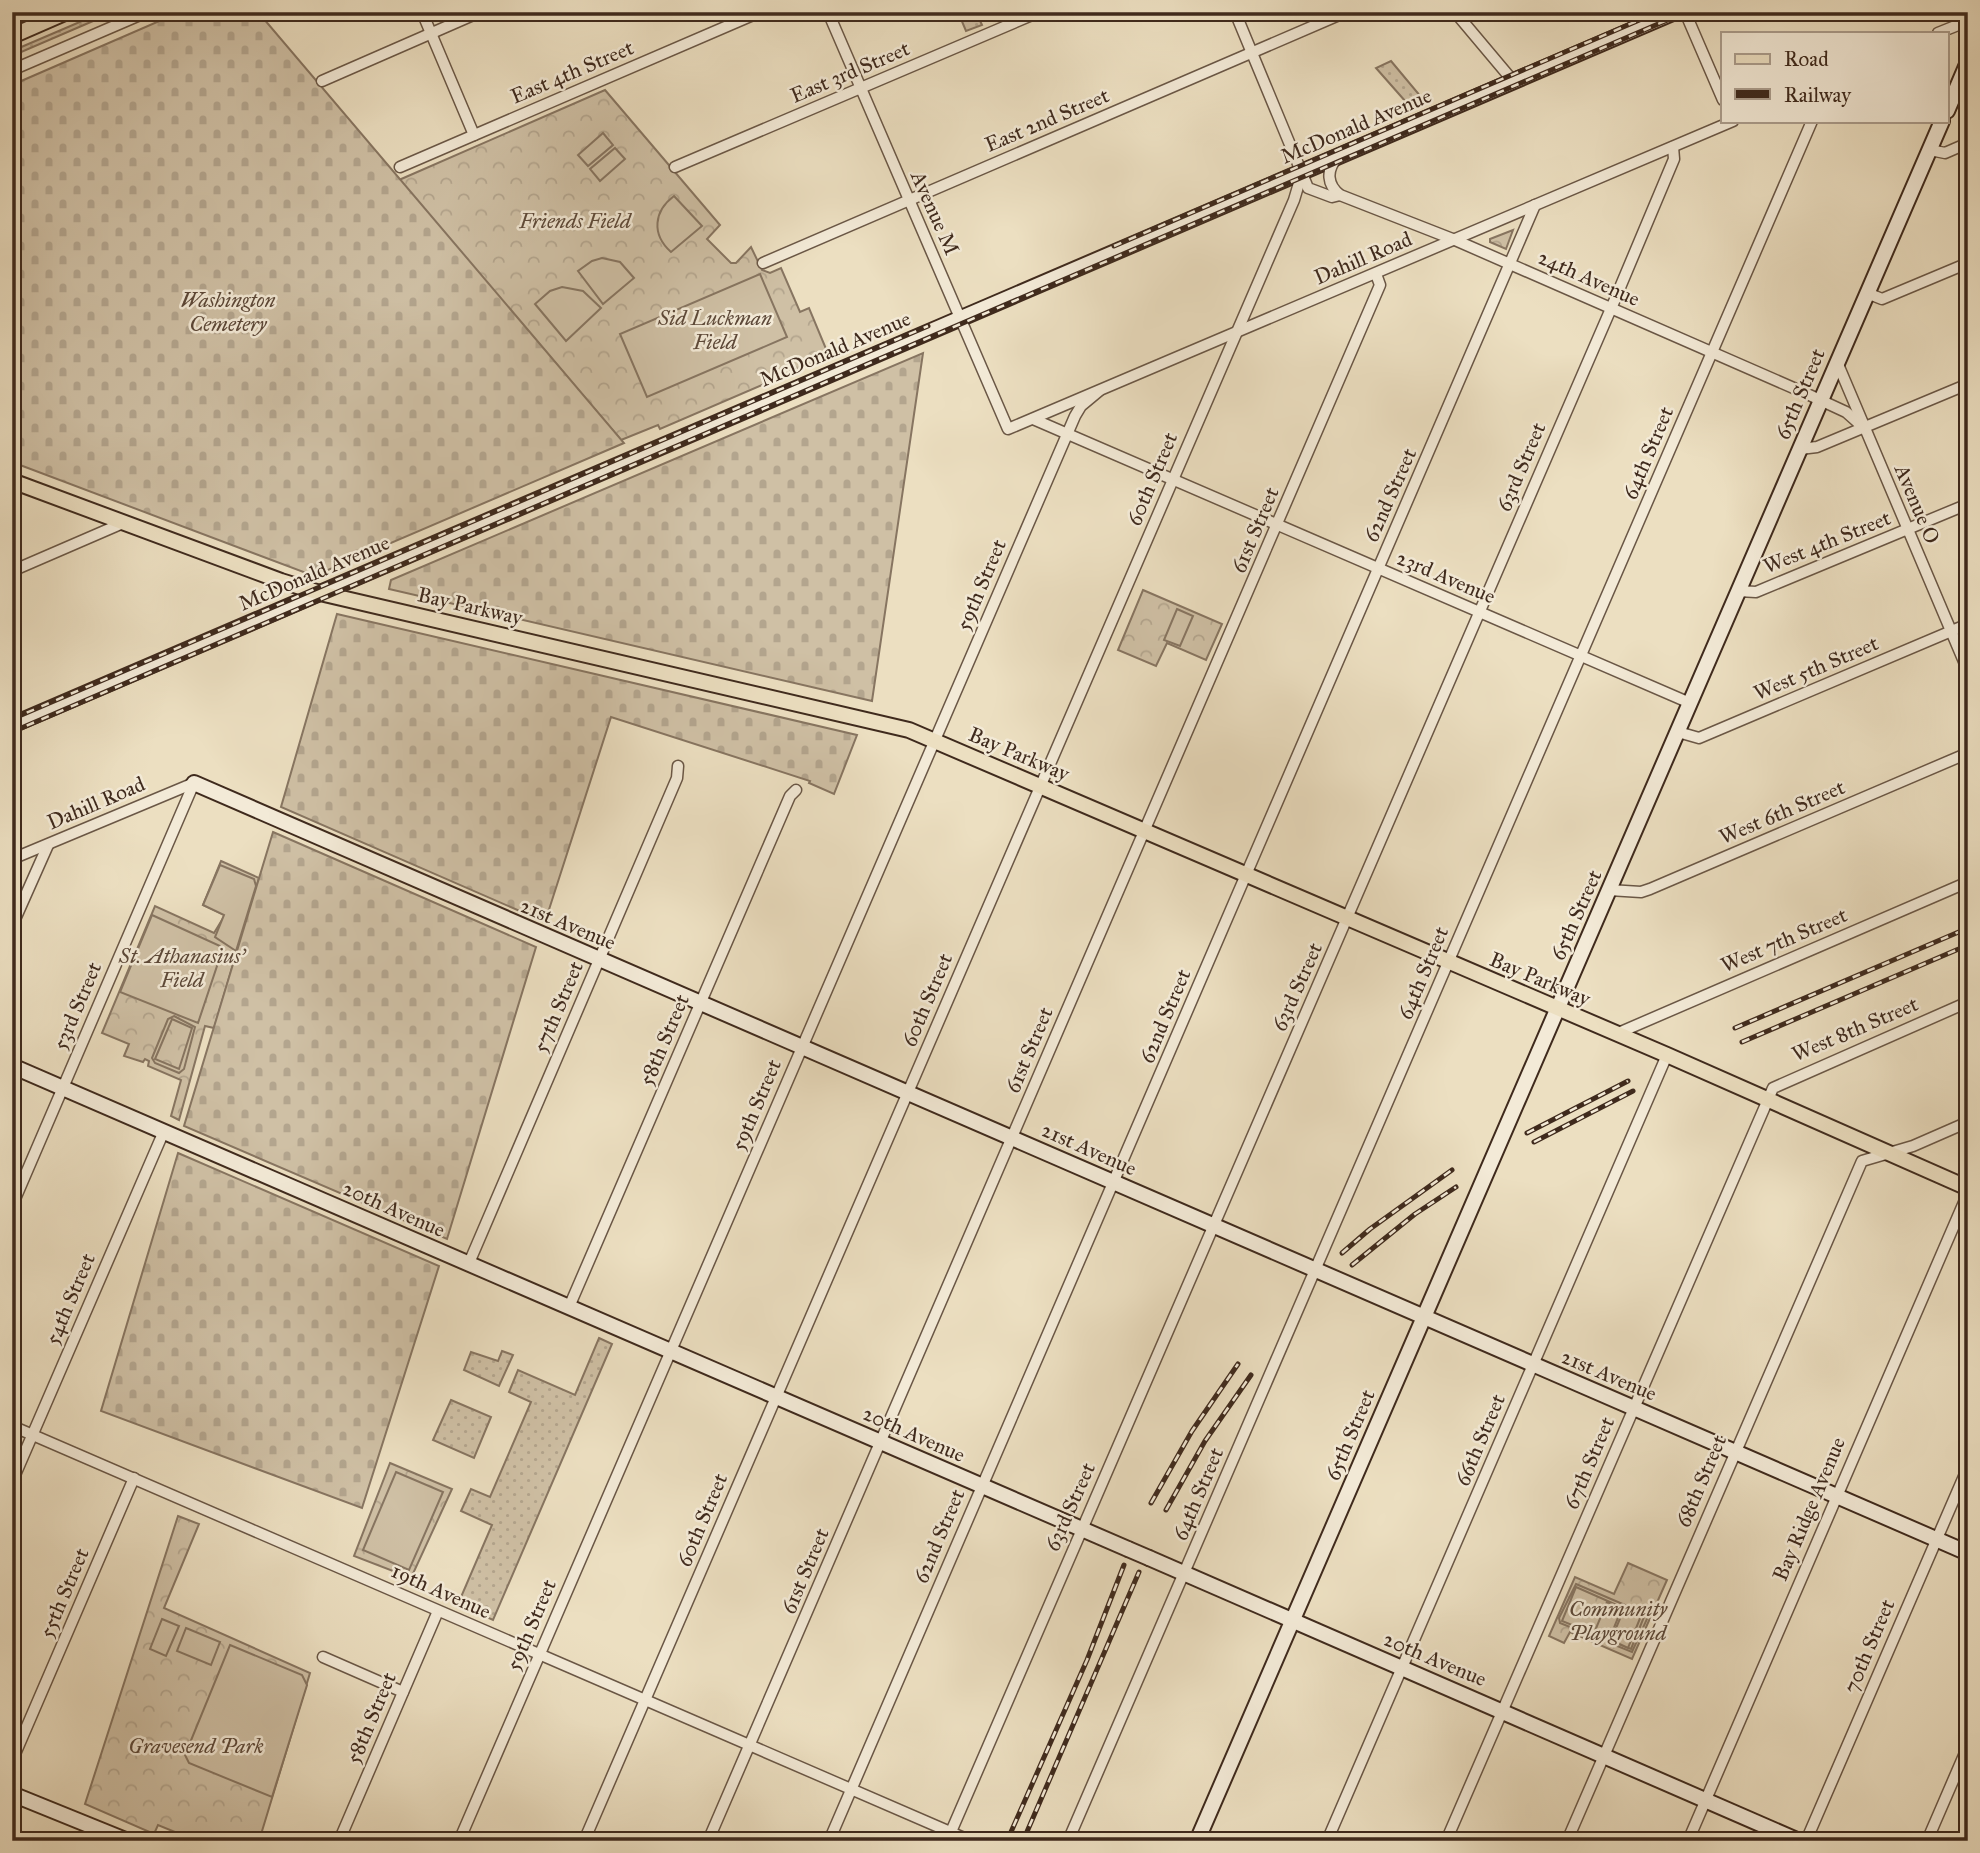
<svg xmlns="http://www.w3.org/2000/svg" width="1980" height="1853" font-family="'IM FELL Great Primer',serif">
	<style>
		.grass { fill: url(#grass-dots); stroke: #877561; stroke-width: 2 }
		.forest { fill: url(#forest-crowns); stroke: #877561; stroke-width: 2 }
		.cemetery { fill: url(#cemetery-stones); stroke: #877561; stroke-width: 2 }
		.pitch { fill: #cfc0a5; stroke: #877561; stroke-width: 2; fill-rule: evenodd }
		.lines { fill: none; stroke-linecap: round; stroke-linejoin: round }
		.street-casing { stroke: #6a5746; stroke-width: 13 }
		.secondary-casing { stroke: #3f2a1d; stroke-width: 18 }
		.primary-casing { stroke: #3f2a1d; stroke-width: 18 }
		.street { stroke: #f3ead7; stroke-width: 10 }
		.secondary { stroke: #f3ead7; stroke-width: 14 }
		.primary { stroke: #ecdfc1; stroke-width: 14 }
		.rail-casing { stroke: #3f2a1d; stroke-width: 5 }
		.rail { stroke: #f3ead7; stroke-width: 2.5; stroke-dasharray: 8; stroke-linecap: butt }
		.secondary-bridge-casing { stroke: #3f2a1d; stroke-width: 18; stroke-linecap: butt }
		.secondary-bridge { stroke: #f3ead7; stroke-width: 14 }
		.labels { text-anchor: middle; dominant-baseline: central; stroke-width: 5; stroke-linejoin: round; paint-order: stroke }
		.street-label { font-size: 21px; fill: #3f2a1d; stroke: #f3ead7 }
		.park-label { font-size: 21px; font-style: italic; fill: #5c4838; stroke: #f3ead7 }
	</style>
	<defs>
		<pattern id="grass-dots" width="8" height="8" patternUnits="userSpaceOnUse" patternTransform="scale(1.75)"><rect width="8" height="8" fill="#cfc0a5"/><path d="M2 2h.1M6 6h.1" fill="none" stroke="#b3a58e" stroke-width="1.8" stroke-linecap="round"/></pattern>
		<pattern id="forest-crowns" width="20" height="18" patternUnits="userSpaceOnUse" patternTransform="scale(1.75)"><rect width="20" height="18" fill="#cfc0a5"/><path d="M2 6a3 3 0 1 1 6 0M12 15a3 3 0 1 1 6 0" fill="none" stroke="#b3a58e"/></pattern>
		<pattern id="cemetery-stones" width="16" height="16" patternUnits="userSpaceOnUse" patternTransform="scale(1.75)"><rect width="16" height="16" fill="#cfc0a5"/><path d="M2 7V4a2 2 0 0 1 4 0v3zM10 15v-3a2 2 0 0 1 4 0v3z" fill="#b3a58e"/></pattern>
	</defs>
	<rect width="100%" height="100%" fill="#ecdfc1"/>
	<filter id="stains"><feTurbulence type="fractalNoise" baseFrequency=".00286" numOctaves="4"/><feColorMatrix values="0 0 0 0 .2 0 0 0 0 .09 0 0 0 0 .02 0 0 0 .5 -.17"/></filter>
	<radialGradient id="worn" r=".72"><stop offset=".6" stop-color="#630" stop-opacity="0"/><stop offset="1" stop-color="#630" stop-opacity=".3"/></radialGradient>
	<g class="grass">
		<path d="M103,12h11l-102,44v-5z"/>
		<path d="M958,12h18l6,13 -16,6z"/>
		<path d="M1391,61l30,36h1l-16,5 -30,-34z"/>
		<path d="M599,1338l13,6 -119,276 -35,-16 34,-79 -31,-14 10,-22 19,8 41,-95 -22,-10 9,-22 57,25z"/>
		<path d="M502,1351l11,4 -14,31 -35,-16 7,-18 27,9z"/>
		<path d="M451,1400l40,17 -17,41 -41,-18z"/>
	</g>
	<g class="forest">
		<path d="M605,90l115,135 -13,14 24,24h5l15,-16 11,23 8,3 11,-5 19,44 9,-4 20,48 -169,73 -2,-4 -37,15 -222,-260z"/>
		<path d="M1513,230l-7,19 -16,-7v-3z"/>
		<path d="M1143,590l79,34 -16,36 -39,-17 -11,23 -38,-16z"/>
		<path d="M221,861l38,17 -45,150 -9,-2 -26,94 -8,-4 10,-36 -33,-14 1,-5 -4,-2 -2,3 -19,-6 5,-12 -27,-11 53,-127 59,27 11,-18 -22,-10z"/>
		<path d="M390,1463l62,26 -41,89 -57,-22z"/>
		<path d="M178,1516l21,8 -35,84 146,65 -51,168h-62l-39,-16 -4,9 -69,-30z"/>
		<path d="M1628,1563l39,17 -35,79 -62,-27 -6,11 -15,-7 26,-59 39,17z"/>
	</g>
	<g class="cemetery">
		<path d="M180,12h78l366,431 -310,133 -302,-114v-377z"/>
		<path d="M923,353l-51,348 -483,-112 2,-9z"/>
		<path d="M337,614l520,121 -23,59 -25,-11 1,-2 -199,-64 -66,205 -264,-115z"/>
		<path d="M273,832l263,115 -89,292 -263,-113z"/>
		<path d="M178,1153l261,113 -77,242 -261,-97z"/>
	</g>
	<g class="pitch">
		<path d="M603,133l10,12 -25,21 -10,-11z"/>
		<path d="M615,148l10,11 -25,22 -10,-12z"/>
		<path d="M674,196l28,30 -31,26c-20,-18 -17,-41 3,-56z"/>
		<path d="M602,258l18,4 14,16 -31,26 -25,-33 14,-10z"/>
		<path d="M760,274l27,63 -140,60 -27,-63z"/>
		<path d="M562,287l21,4 18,17 -35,33 -31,-37 15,-13z"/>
		<path d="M1177,609l16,7 -13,30 -16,-6z"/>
		<path d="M220,865l34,14 2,7 -20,65 -21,-14 9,-22 -21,-10z"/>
		<path d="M152,915l68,31 2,5 -24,72 -78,-31z"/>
		<path d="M174,1016l21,11 -11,42 -5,4 -24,-10 -3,-5 16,-39zM172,1019l20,9 -13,41 -24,-10z"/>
		<path d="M396,1472l47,20 -34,78 -46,-20z"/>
		<path d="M1576,1584l70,30 1,5 -15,33 -72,-29 -1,-5zM1576,1587l68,30 -13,32 -69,-28z"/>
		<path d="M1607,1602l15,6 -13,32 -15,-7z"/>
		<path d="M1624,1609l17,7 -13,32 -17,-8z"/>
		<path d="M162,1619l17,7 -13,30 -16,-7z"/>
		<path d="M186,1628l34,14 -9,23 -34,-14z"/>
		<path d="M230,1645l72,30 5,10 -35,112 -83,-34 -4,-8z"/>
	</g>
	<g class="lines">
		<defs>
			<g id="street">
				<path d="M422,12l52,123"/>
				<path d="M828,12l180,417 725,-308"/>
				<path d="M1235,12l73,176 24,9 8,-2"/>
				<path d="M1455,12l58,69"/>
				<path d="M1685,12l38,88"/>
				<path d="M1938,33l30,-12"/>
				<path d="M12,70l135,-58"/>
				<path d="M322,81l158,-69"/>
				<path d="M1930,150l15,3 23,-10"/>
				<path d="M1337,158c-11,12 -10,27 3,37l115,45 350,153 41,19 18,16"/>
				<path d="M400,167l360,-155"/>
				<path d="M675,167l364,-155"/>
				<path d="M763,263l583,-251"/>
				<path d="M1867,293l15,6 86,-36"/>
				<path d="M1837,362l131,309"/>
				<path d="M1033,419l657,284"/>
				<path d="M1800,449l17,-2 151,-63"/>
				<path d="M12,571l111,-48"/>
				<path d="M1738,591l18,1 212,-88"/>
				<path d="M1678,732l21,6 269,-114"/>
				<path d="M12,859l182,-76"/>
				<path d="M1609,890l32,2 9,-3 318,-136"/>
				<path d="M12,926l36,-81"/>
				<path d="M1616,1034l352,-152"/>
				<path d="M12,1206l182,-423"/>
				<path d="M469,1263l208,-485 1,-12"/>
				<path d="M569,1307l221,-511 6,-6"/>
				<path d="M12,1426l959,415"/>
				<path d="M12,1482l152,-351"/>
				<path d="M323,1657l80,35"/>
				<path d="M12,1761l122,-283"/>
				<path d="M339,1841l99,-230"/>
				<path d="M459,1841l616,-1425 6,-10 18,-15"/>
				<path d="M584,1841l710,-1641 8,-27"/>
				<path d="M708,1841l672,-1556 -4,-11"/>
				<path d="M829,1841l706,-1636"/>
				<path d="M947,1841l669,-1544 58,-138 -1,-12"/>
				<path d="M1068,1841l744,-1720"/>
				<path d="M1327,1841l340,-786"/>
				<path d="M1446,1841l327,-753 195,-86"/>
				<path d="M1567,1841l295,-680 51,-15 55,-24"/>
				<path d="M1688,1841l280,-648"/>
				<path d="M1806,1841l162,-374"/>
				<path d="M1927,1841l41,-95"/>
			</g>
			<g id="secondary">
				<path d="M1947,111l21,-49"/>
				<path d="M12,725l1663,-713"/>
				<path d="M194,783l1774,770"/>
				<path d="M12,1066l1116,483"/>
				<path d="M1149,1558l650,283"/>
				<path d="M12,1794l116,47"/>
				<path d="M1197,1841l745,-1720"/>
			</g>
			<g id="primary">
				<path d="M12,36l55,-24"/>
				<path d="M12,481l269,100 39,12 589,137 758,325 301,133"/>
			</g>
		</defs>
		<use href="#street" class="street-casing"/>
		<use href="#secondary" class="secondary-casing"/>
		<use href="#primary" class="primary-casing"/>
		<use href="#street" class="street"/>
		<use href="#secondary" class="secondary"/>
		<use href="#primary" class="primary"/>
		<defs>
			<g id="rail">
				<path d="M1114,246l544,-234"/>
				<path d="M12,719l916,-393"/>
				<path d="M12,732l1674,-720"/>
				<path d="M1735,1028l233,-100"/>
				<path d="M1742,1042l226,-97"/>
				<path d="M1527,1133l101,-52"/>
				<path d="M1534,1142l99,-51"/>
				<path d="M1342,1253l28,-24 82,-59"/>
				<path d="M1352,1265l63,-51 41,-27"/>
				<path d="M1151,1503l41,-72 46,-67"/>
				<path d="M1166,1510l39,-69 46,-66"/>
				<path d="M1007,1841l80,-181 37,-95"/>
				<path d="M1023,1841l116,-269"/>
			</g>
		</defs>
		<use href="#rail" class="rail-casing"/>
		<use href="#rail" class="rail"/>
		<defs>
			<path id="secondary-bridge" d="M1128,1549l21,9"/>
		</defs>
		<use href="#secondary-bridge" class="secondary-bridge-casing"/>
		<use href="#secondary-bridge" class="secondary-bridge"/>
	</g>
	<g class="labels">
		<g class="street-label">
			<text transform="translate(572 72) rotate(-23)">East 4th Street</text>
			<text transform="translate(850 72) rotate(-23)">East 3rd Street</text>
			<text transform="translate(1047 120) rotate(-23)">East 2nd Street</text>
			<text transform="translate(1356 126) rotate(-23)">McDonald Avenue</text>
			<text transform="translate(935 213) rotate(66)">Avenue M</text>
			<text transform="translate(1363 258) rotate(-23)">Dahill Road</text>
			<text transform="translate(1589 278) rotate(24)">24th Avenue</text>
			<text transform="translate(835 349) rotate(-23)">McDonald Avenue</text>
			<text transform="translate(1800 394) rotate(-67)">65th Street</text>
			<text transform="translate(1648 453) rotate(-67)">64th Street</text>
			<text transform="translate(1521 467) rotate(-67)">63rd Street</text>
			<text transform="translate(1152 479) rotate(-67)">60th Street</text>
			<text transform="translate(1390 495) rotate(-66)">62nd Street</text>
			<text transform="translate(1917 504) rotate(67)">Avenue O</text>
			<text transform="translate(1255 530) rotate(-67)">61st Street</text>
			<text transform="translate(1827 542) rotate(-22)">West 4th Street</text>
			<text transform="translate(314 573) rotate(-23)">McDonald Avenue</text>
			<text transform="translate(1446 577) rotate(23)">23rd Avenue</text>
			<text transform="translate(981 585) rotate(-67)">59th Street</text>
			<text transform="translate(470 606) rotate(13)">Bay Parkway</text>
			<text transform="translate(1816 668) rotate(-23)">West 5th Street</text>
			<text transform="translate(1019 754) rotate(23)">Bay Parkway</text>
			<text transform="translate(96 803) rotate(-23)">Dahill Road</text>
			<text transform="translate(1782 812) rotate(-23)">West 6th Street</text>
			<text transform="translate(1576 915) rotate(-66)">65th Street</text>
			<text transform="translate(568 924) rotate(23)">21st Avenue</text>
			<text transform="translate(1784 940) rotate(-23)">West 7th Street</text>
			<text transform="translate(1423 973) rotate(-67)">64th Street</text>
			<text transform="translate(1540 979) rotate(23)">Bay Parkway</text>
			<text transform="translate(1297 987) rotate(-66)">63rd Street</text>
			<text transform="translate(927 1000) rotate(-67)">60th Street</text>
			<text transform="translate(77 1006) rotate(-67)">53rd Street</text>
			<text transform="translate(558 1007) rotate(-67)">57th Street</text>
			<text transform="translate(1165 1016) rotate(-67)">62nd Street</text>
			<text transform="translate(1855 1029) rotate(-23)">West 8th Street</text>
			<text transform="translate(664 1040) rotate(-67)">58th Street</text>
			<text transform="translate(1029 1050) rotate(-67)">61st Street</text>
			<text transform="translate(756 1105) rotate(-67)">59th Street</text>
			<text transform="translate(1089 1149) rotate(24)">21st Avenue</text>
			<text transform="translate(394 1209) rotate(24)">20th Avenue</text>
			<text transform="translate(70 1299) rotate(-67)">54th Street</text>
			<text transform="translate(1609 1375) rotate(23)">21st Avenue</text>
			<text transform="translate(914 1434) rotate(24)">20th Avenue</text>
			<text transform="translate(1350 1435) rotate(-67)">65th Street</text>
			<text transform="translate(1480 1440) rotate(-67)">66th Street</text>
			<text transform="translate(1589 1463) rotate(-67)">67th Street</text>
			<text transform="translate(1701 1481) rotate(-67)">68th Street</text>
			<text transform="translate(1198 1494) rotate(-67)">64th Street</text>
			<text transform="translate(1070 1507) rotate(-66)">63rd Street</text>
			<text transform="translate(1809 1509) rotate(-67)">Bay Ridge Avenue</text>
			<text transform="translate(702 1520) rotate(-67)">60th Street</text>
			<text transform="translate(939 1536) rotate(-67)">62nd Street</text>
			<text transform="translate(805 1571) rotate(-67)">61st Street</text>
			<text transform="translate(441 1591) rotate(24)">19th Avenue</text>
			<text transform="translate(64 1593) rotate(-67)">55th Street</text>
			<text transform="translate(531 1625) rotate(-67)">59th Street</text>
			<text transform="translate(1869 1646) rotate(-67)">70th Street</text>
			<text transform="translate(1435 1659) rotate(23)">20th Avenue</text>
			<text transform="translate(371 1718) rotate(-67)">58th Street</text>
		</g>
		<g class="park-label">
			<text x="575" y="221">Friends Field</text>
			<text x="228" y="300">Washington<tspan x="228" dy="24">Cemetery</tspan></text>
			<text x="715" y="318">Sid Luckman<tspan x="715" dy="24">Field</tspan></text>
			<text x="182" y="956">St. Athanasius'<tspan x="182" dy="24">Field</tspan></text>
			<text x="1618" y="1609">Community<tspan x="1618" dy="24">Playground</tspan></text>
			<text x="196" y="1746">Gravesend Park</text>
		</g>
	</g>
	<rect width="1980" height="1853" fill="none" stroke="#ecdfc1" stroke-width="42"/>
	<rect x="14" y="14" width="1952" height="1825" fill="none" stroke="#3f2a1d" stroke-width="3.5"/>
	<rect x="21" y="21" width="1938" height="1811" fill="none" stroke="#3f2a1d" stroke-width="2"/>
	<rect x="1721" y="32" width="228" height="91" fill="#f3ead7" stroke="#ab9d8d" stroke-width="2"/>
	<rect x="1735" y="54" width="35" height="10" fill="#ecdfc1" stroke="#ab9d8d" stroke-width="2"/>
	<text x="1784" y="66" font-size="21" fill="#3f2a1d">Road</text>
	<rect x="1735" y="89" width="35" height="10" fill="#3f2a1d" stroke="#ab9d8d" stroke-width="2"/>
	<text x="1784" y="102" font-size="21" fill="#3f2a1d">Railway</text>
	<rect width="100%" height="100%" filter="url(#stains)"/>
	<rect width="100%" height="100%" fill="url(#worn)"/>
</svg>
